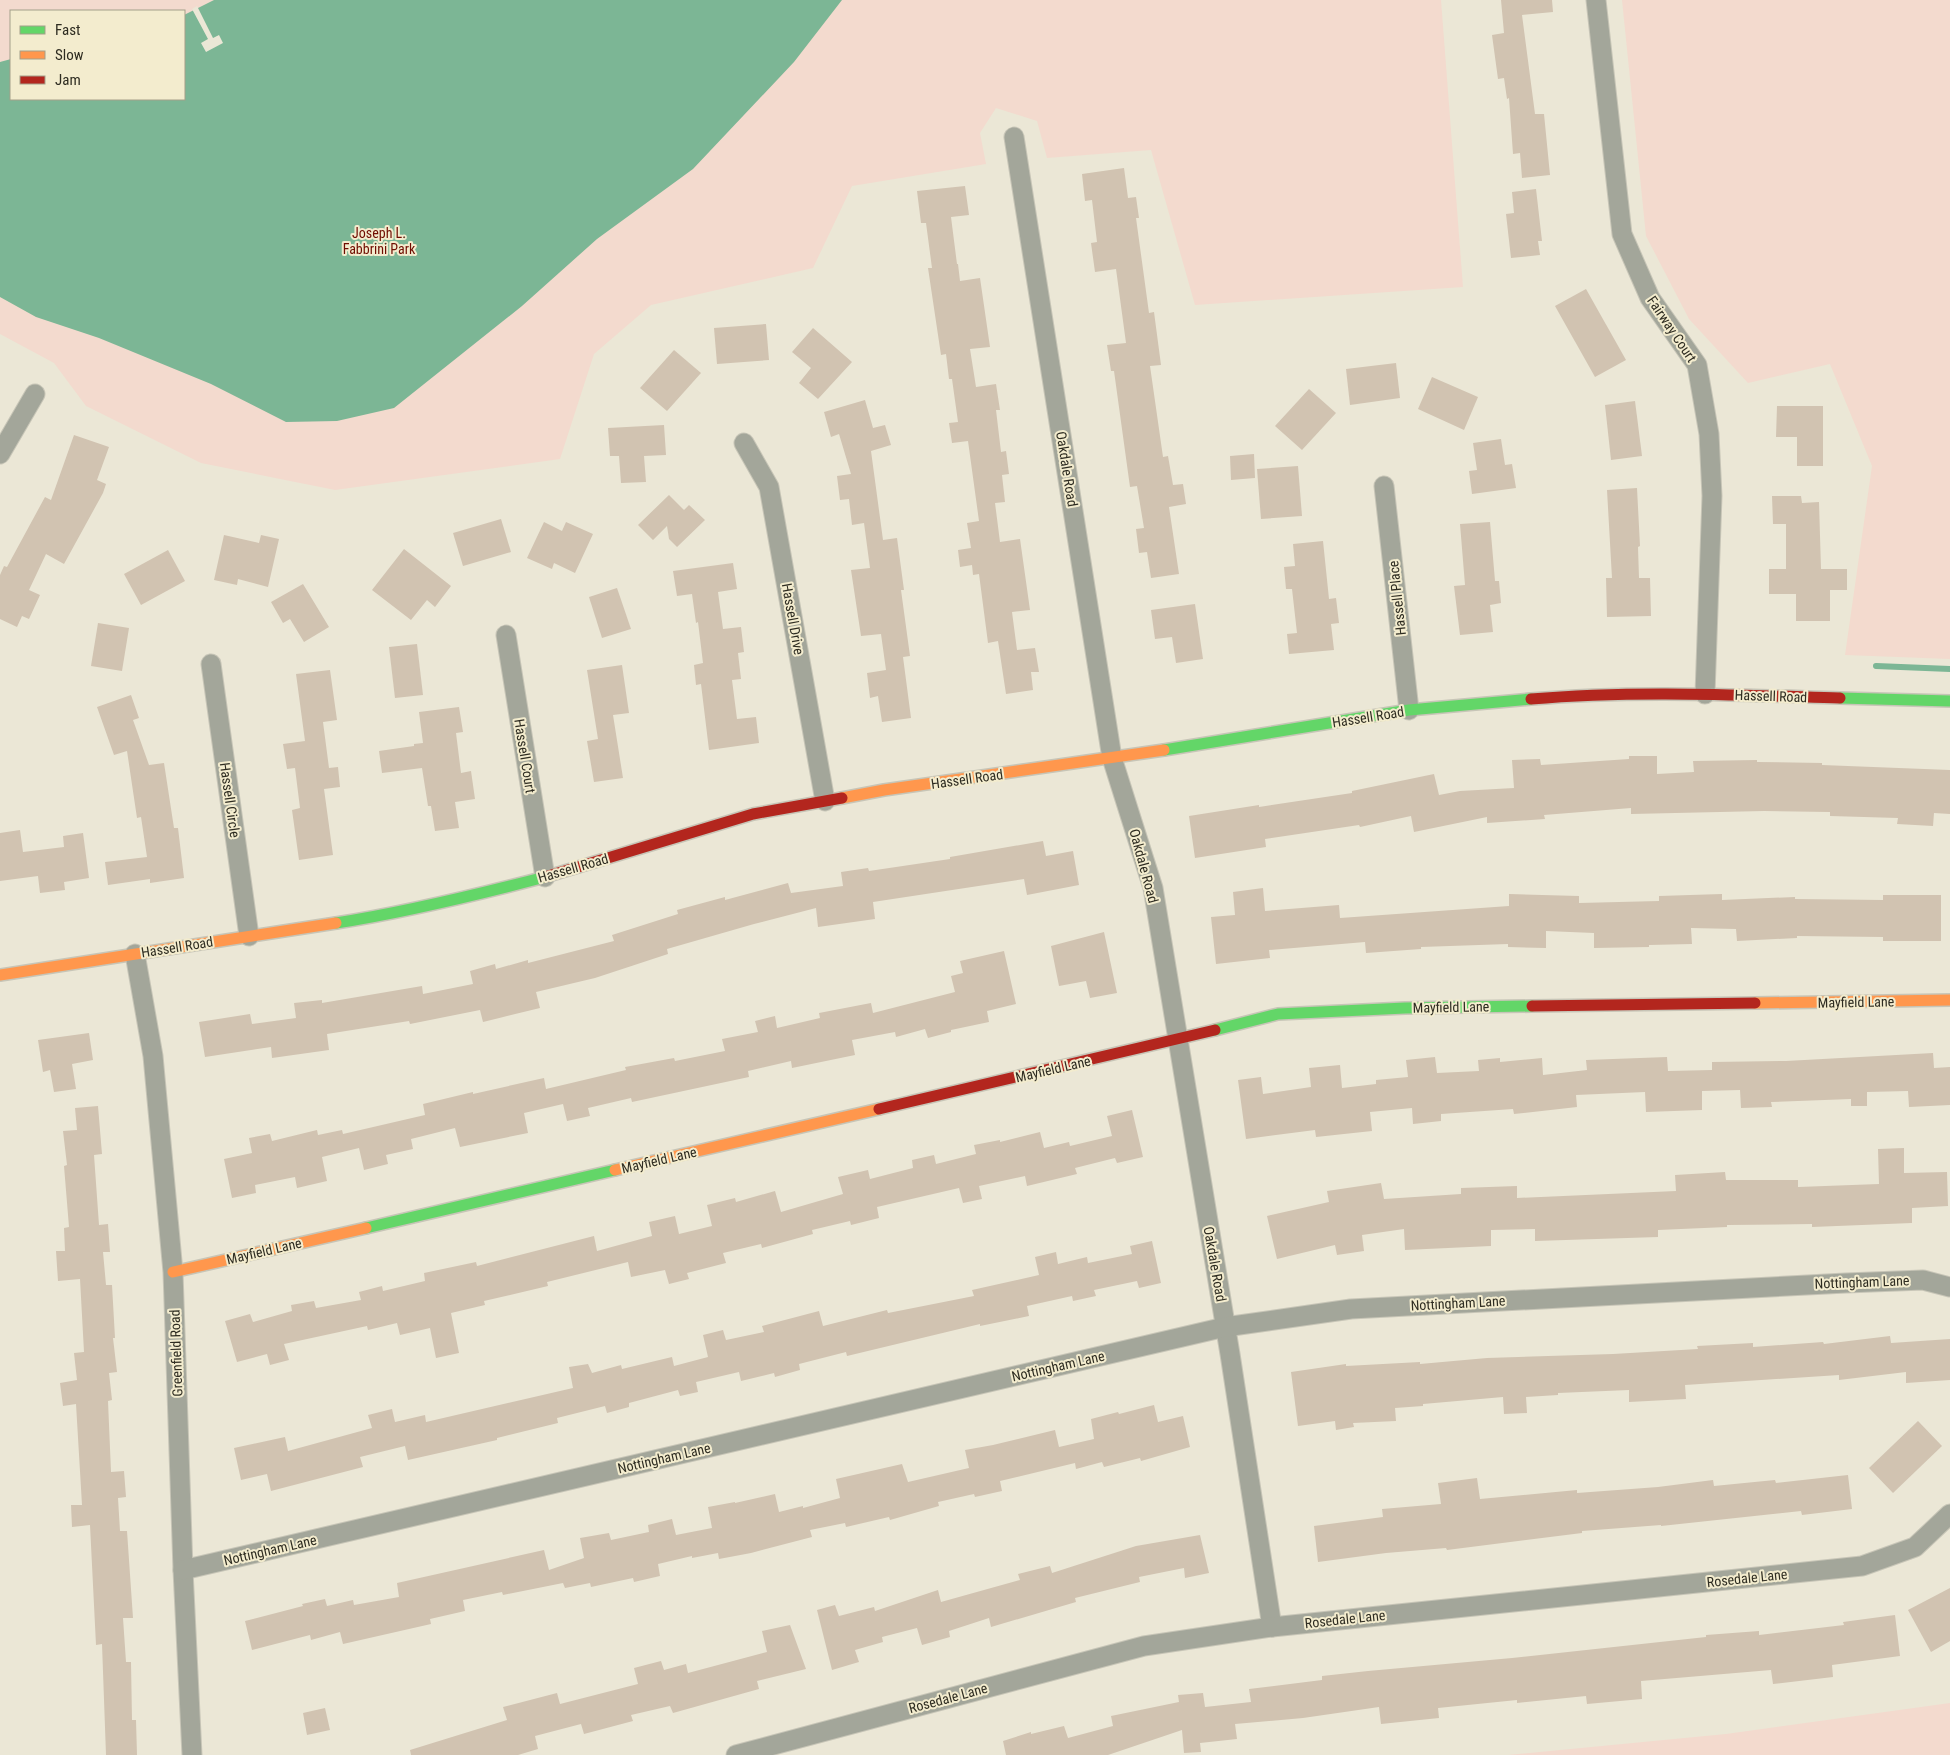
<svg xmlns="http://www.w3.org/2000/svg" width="1950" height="1755" font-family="'Roboto Condensed',sans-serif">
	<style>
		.green { fill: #f3dace; fill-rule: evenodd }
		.water { fill: #7cb695 }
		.pier { fill: #ebe7d6 }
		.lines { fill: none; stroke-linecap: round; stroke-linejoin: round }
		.stream { stroke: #7cb695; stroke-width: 6 }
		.building { fill: #d1c3b1 }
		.street-casing { stroke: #c7c5b7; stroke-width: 21 }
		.fast-casing { stroke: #c7c5b7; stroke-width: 14 }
		.slow-casing { stroke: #c7c5b7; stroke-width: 14 }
		.jam-casing { stroke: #c7c5b7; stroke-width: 14 }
		.street { stroke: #a3a69a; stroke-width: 19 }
		.fast { stroke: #63d668; stroke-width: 11 }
		.slow { stroke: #ff974d; stroke-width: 11 }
		.jam { stroke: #b3261e; stroke-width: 11 }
		.labels { text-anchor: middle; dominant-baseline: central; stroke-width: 4; stroke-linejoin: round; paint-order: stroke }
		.park-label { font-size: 14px; fill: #6f0c01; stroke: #f3ecce }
		.street-label { font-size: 14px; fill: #2e2c21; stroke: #f3ecce }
	</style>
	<rect width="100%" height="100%" fill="#ebe7d6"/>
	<g class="green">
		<path d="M0,0h1441l22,287 -268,18 -44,-155 -104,8 -10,-37 -41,-13 -16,25 6,31 -134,22 -39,82 -162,37 -57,49 -34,105 -225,31 -134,-27 -115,-57 -32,-43 -54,-29zM11,11h173v88h-173z"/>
		<path d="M1622,0h328v659l-105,-4 27,-189 -42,-102 -82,19 -59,-64 -43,-83z"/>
		<path d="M1950,1703v52h-442l218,-21z"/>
	</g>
	<path class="water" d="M214,0h628l-48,62 -101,107 -96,70 -75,67 -128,102 -57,13 -51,1 -75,-38 -112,-46 -63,-21 -36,-20v-235l11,-3v40h173v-84z"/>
	<path class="pier" d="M197,6l16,32 6,-3 4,8 -17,9 -5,-9 7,-4 -16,-30z"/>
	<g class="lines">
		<path class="stream" d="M1876,666l74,3"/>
	</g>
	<g class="building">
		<path d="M1501,0h51l1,12 -31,3 13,99h9l6,61 -28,3 -2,-25 -7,1 -4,-56 -2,1 -3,-21 -6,1 -6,-44 12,-2z"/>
		<path d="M1124,168l4,30 8,-1 3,21h-3l13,95 5,-1 7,53 -11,1 13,91 5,-1 5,29 10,-1 3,20 -17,3 10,67 -28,4 -4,-26 -8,1 -3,-24 8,-1 -7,-42 -7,1 -16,-116h-3l-4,-26 19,-2 -10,-74 -21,3 -4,-29 6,-1 -5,-42 -7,1 -3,-27z"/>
		<path d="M965,186l4,29 -18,2 6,47h1l2,17 20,-3 10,69 -20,2 6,38 20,-3 4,26h-4l5,42 5,-1 3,23 -7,1 3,27 -10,1 5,39 20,-3 10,71 -18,2 5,38 18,-2 4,24h-8l2,18 -27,4 -8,-53 -10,2 -9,-69 -6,1 -1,-10 -12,2 -2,-17 13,-2 -4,-25 12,-2 -11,-80 -16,2 -3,-20 9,-1 -6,-43h-3l-3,-25 -5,1 -13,-87h4l-6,-45h-5l-4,-32z"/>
		<path d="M1536,189l6,52h-4l2,14 -29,3 -5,-44 8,-1 -2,-21z"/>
		<path d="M1586,289l40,71 -31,17 -40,-71z"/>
		<path d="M766,324l3,36 -52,4 -3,-36z"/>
		<path d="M813,328l39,34 -34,37 -19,-16 12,-15 -19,-16z"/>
		<path d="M674,350l27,23 -34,38 -27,-23z"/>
		<path d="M1396,363l4,35 -50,7 -4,-36z"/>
		<path d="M1432,377l46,20 -14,33 -46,-21z"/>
		<path d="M1309,389l27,24 -34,37 -27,-24z"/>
		<path d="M865,400l8,28 12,-3 6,20 -20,6 12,89 14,-2 7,52h-3l9,66 -7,1 8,61 -29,4 -4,-26 -8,2 -3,-25 19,-3 -5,-36 -20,2 -10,-66 19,-2 -6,-45 -12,2 -3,-26 -9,1 -3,-24 14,-2 -12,-40 -8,3 -7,-25z"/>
		<path d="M1635,401l7,55 -31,4 -6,-55z"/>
		<path d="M1777,406h46v60h-26v-29h-21z"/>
		<path d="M664,425l2,30 -22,1 2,26 -25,1 -2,-27h-9l-2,-28z"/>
		<path d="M74,435l35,12 -12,33 9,4 -3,9 -39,71 -18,-10 -17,36 11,5 -11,24 -7,-3 -5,11 -17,-8v-44l4,-9 3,1 38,-70 6,3z"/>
		<path d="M1501,439l4,26 7,-1 4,24 -44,6 -3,-23 8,-1 -4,-27z"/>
		<path d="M1254,454l1,24 -24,2 -1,-24z"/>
		<path d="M1298,466l4,50 -41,3 -4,-50z"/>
		<path d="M1637,488l3,58 -2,1 1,31h11l1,38 -44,1 -1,-39h6l-5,-88z"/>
		<path d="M669,495l15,15 5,-5 16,15 -28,27 -8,-8 -2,-13 -14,14 -15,-15z"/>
		<path d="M1772,496h29l1,7 17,-1 2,67h26v21h-17v31h-34v-27h-27v-25h17v-45h-13z"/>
		<path d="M501,519l10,33 -48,14 -10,-33z"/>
		<path d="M544,522l18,9 4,-9 27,12 -18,39 -21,-10 -2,6 -25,-11z"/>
		<path d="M1490,522l5,59h4l2,22 -11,2 3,27 -33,3 -6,-49 11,-1 -5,-61z"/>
		<path d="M224,535l35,8 2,-8 18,4 -11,48 -30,-8 -1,6 -23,-5z"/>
		<path d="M1323,541l6,58 7,-1 3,25 -8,1 3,26 -45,4 -2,-20 10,-1 -5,-44h-6l-2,-22 11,-1 -2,-22z"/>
		<path d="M404,549l47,37 -16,21 -8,-7 -16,20 -39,-30z"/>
		<path d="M168,550l17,31 -44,24 -17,-31z"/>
		<path d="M733,563l4,26 -19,3 5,37 18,-2 3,25 -6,1 3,26 -9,1 5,39 19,-2 3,26 -50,7 -8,-66 -5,1 -2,-20 9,-2 -5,-41 -2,1 -4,-29 -15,2 -4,-25z"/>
		<path d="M303,584l26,43 -25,15 -14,-23 -7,4 -12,-21z"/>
		<path d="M617,588l14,41 -29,9 -13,-41z"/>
		<path d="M1195,604l8,55 -27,4 -4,-26 -17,2 -4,-29z"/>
		<path d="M98,623l31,5 -7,43 -31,-5z"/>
		<path d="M417,644l6,51 -28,3 -6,-51z"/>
		<path d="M622,665l7,48 -16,2 10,63 -29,4 -7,-41 11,-2 -11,-69z"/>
		<path d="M330,670l7,50 -14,2 6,46 9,-1 2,20 -16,2 9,66 -34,5 -7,-50 8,-2 -5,-40 -8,1 -4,-25 22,-3 -9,-67z"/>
		<path d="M131,695l8,23 -6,2 16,45 15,-2 10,65h4l6,50 -34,5v-4l-42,6 -3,-23 42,-5 -6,-40 -4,1 -10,-67 -13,4 -17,-48z"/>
		<path d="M459,707l4,25 -7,1 5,40 10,-2 4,28 -20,3 4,26 -24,3 -4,-25h-3l-6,-38 -40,5 -3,-22 35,-5v-2l9,-1 -4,-31z"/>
		<path d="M1629,756h28v18l37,-2 -1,-11 64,-1v2l65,1v2l128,5v44l-16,-1 -1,13 -36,-2 1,-6 -68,-2v-4l-66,-1 -133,3v-6l-87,7 1,4 -58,4v-6l-73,15 -3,-16 -51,11 -1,-2 -94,14 1,8 -71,11 -6,-42 70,-11v2l93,-14v-2l82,-17 5,21 21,-4 54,-3 -2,-28 28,-1 1,6 88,-6z"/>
		<path d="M20,830l3,22 41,-5 -1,-11 20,-3 6,45 -25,4 1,8 -25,3 -2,-17 -38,5v-48z"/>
		<path d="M1043,841l3,15 27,-5 6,34 -52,10 -3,-16 -151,23 2,17 -57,8 -2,-19 -62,16 -87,25 1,5 -73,24 -59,14 4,16 -57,14 -3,-12 -70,14 -1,-3 -82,13 2,16 -57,8 -1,-11 -66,10 -6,-35 51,-8 2,10 44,-6 -2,-15 28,-3v3l100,-17 1,8 50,-10 -3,-13 25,-7 1,5 32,-9v3l86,-22 -2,-6 66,-21 -1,-4 48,-13v3l63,-17 3,10 52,-7 -2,-14 27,-4 1,3 81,-12v-2z"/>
		<path d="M1263,888l2,23 74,-6 1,13 169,-12v-12l70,2v7l80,-2v-5l63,-2v6l73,-3v2l88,1v-5h58v46h-58v-4l-86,-1v2l-60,3 -1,-12 -45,-1 1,16 -43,1v2l-55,1v-15l-48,-2v17l-38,-1v-3l-87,3v2l-55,4 -1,-11 -96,8 1,8 -54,6 -5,-47 24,-2 -2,-23z"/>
		<path d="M1104,932l13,61 -27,5 -4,-17 -27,5 -8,-40z"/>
		<path d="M1004,951l12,53 -29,7 2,11 -38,8v2l-23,6 -3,-9 -29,8 -1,-5 -43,8 3,15 -63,13 -1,-7 -43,10 1,6 -117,25 -1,-4 -43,10 2,8 -23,5 -4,-17 -39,9 4,20 -68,14 -5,-19 -44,11 2,10 -27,6 2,9 -24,6 -5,-22 -37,9 5,24 -30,7 -2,-11 -40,8 1,8 -24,5 -8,-39 28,-6 -3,-15 21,-4 2,7 45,-11 1,5 24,-5 1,4 82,-19 -2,-11 50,-12v2l71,-16 2,11 80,-19 -1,-3 49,-9 1,3 50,-10 -3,-12 36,-7 -3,-11 20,-5 2,12 43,-10 -1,-5 52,-10 2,10 82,-21 -4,-16 12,-3 -3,-12z"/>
		<path d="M89,1033l4,27 -21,4 4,25 -22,3 -4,-22 -7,2 -5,-32z"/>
		<path d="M1933,1053l1,15 16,-1v38l-41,2 -1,-16 -41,1v14h-16v-7l-80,3 1,5 -31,1 -1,-18 -38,1v19l-56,2 -1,-20 -69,3 1,12 -63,7 -1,-5 -72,5v7l-28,3 -1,-16 -42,4 2,19 -56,6 -1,-7 -69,9 -8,-59 23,-3 2,17 48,-7 -2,-19 31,-3 2,23 34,-4v-4l32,-3 -2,-17 29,-3 2,16 42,-2 -1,-11 22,-2v4l42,-4 1,17 44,-5 -1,-10 81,-3 1,14 44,-1v-8l74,-1z"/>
		<path d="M98,1106l4,48 -8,1 5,70 9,-1 2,28h-7l3,33h6l3,53h-2l4,34 -8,1 3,27 -4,1 3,71 13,-1 2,26 -8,1 2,33h7l6,87h-10l3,44h5l1,58h4l1,35h-31l-4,-111 -6,1 -6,-120 -18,2 -1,-22h11l-6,-101 -13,2 -3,-23 17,-3 -3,-27 10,-1 -4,-73 -22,2 -2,-30h9l-1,-23 5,-1 -5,-61 3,-1 -4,-34 14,-1 -2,-22z"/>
		<path d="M1132,1110l11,47 -26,6 -2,-5 -40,10 2,6 -50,12 -2,-10 -46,10 3,13 -19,4 -4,-15 -82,19 2,11 -28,7 -1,-4 -38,9 1,4 -51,14 -1,-4 -38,9 3,10 -39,10 2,6 -20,5 -4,-14 -34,7 -3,-15 -81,20 1,4 -64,15 1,4 -34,8 8,40 -23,5 -6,-30 -30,7 -3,-12 -29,7 -1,-4 -83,18 5,16 -19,5 -3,-11 -30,8 -12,-41 25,-7 3,8 39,-11 -1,-6 23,-4 2,7 45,-8 -2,-8 23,-6 1,5 42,-10 -1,-8 52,-11 1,4 117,-30 3,15 55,-15 -3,-14 26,-6 4,18 33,-8 -5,-21 28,-7 1,4 39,-11 6,21 62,-18 -5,-17 30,-7 2,9 43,-11 -1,-8 22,-5 2,9 40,-10 -2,-9 26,-5v2l40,-10 4,16 25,-6 1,4 42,-10 -5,-20z"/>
		<path d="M1904,1148v25l43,-1 1,34 -36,2v15l-100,4v-3l-85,1v2l-69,3v7l-123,4v-12l-44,1v16l-86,4 -1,-21 -42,6 2,16 -27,4 -2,-10 -58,14 -10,-43 62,-14 -2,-11 54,-8 3,16 77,-5v-6l56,-2v12l159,-7 -1,-16 50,-3 1,8h72v7l81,-3 -1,-35z"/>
		<path d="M1152,1241l9,42 -22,5 -2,-7 -43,9 2,6 -23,5 -1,-5 -45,10 2,10 -49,10v-2l-133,32 -1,-4 -47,12 1,6 -25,7 -1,-4 -33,8 -2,-9 -43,10 2,10 -18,4 -2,-6 -49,13v4l-22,6 -2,-7 -48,12 1,5 -61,15v2l-89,20 -3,-14 -45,11 3,10 -92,24 -4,-17 -26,6 -7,-32 51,-11 3,14 84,-23 -4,-13 24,-6 3,13 30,-7 1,7 147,-34 -4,-21 19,-3 4,9 29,-8 1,4 50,-12 2,9 34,-9 -5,-22 20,-5 3,10 38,-8 -2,-6 57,-15 4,15 64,-16 1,3 86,-17 -2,-6 67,-15 -4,-18 21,-5 2,12 29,-7 1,6 44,-9 -2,-8z"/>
		<path d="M1890,1336l1,7 59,-4v41l-44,3v-11l-67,8v-5l-154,10 1,14 -57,3v-12l-71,3v2l-32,2 1,16 -23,1 -1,-17 -80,7v2l-28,2 1,13 -43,2 1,4 -18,3 -1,-9 -37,5 -7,-54 55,-8v2l74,-4v2l67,-6 126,-4 85,-5 -1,-3 56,-3v4l70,-5 1,2z"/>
		<path d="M1154,1405l4,17 25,-6 7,31 -49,14 -1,-3 -36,9 -2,-5 -26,7 -1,-6 -75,18 2,10 -27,6 -1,-3 -36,8 1,4 -49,14 -1,-3 -43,10 -1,-4 -35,7 2,7 -61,16 -32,6 -1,-6 -26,5v-2l-34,8 2,12 -26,6 -1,-4 -42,9 -1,-4 -25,5 -2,-5 -60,12 -1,-3 -39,8 2,11 -35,8 1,5 -88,20 -3,-12 -29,8 -1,-5 -58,15 -7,-29 58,-15 -1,-2 23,-5 2,7 26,-6 1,5 45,-8 -2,-14 147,-33 5,20 35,-12 -4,-20 29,-5 2,7 38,-8 -1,-7 24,-6 4,16 36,-7 -4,-21 27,-5v1l40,-9 4,18 24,-6v2l37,-10 -4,-19 66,-15 6,18 61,-14 -4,-18 28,-5 62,-15 4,17 35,-8 -3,-20 27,-7 1,2z"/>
		<path d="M1918,1421l24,25 -49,47 -24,-25z"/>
		<path d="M1848,1475l4,34 -50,6 -1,-4 -140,15v-1l-79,6v2l-135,17 -1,-2 -60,5 -68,9 -4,-36 69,-9 -1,-8 59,-5 -3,-21 39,-5 3,21 97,-9v3l81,-6 55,-7 1,6 61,-6 1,3z"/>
		<path d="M1200,1535l9,38 -24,5 -1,-10 -45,9 1,5 -65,16 1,4 -85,25 -2,-9 -40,13 1,6 -28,8 -5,-17 -35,9 1,5 -28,8 4,12 -27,8 -15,-60 18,-5 4,11 35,-9 1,4 63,-21 3,12 79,-22 -2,-6 32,-8 2,7 84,-27z"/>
		<path d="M1950,1588v53l-19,11 -23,-42z"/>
		<path d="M1895,1615l5,41 -68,9 1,12 -60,7 -2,-14 -130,11 1,18 -55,5 -1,-8 -69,7v-3l-79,8 1,10 -58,6 -2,-17 -76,11 -68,6 2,15 -37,4 1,9 -17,1 -2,-23 -74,25h-102l-3,-14 28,-9v2l33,-8 4,12 45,-12 -2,-10 68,-14 -1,-7 25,-2 2,14 46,-5 -2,-13 73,-9v-4l46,-5 144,-13 194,-21v-2l53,-4v4l85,-10 -1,-3z"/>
		<path d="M790,1625l16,44 -49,12 2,8 -86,24 -3,-7 -39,9 2,6 -49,13 -3,-10 -46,12 3,13 -20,6h-107l-1,-5 97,-30 -4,-13 54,-14 3,11 78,-20 -4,-16 27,-7 3,9 22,-6 2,9 79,-21 -5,-21z"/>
		<path d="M325,1708l5,22 -23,5 -4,-22z"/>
	</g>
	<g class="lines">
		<defs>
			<g id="street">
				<path d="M1596,0l26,234 28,64 47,67 12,69 3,62 -7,198"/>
				<path d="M1014,137l98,621 41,130 77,466 42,273"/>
				<path d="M744,443l25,44 56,314"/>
				<path d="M0,454l35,-60"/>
				<path d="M1384,486l25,224"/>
				<path d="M506,635l39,242"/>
				<path d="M211,664l38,272"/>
				<path d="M135,954l18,102 20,216 10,298 9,185"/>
				<path d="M183,1570l1042,-243 126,-18 495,-26 77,-3 27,7"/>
				<path d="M736,1755l408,-109 128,-19 590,-61 53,-19 35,-33"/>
			</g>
			<g id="fast">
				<path d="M1840,698l110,3"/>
				<path d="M1164,750l245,-40 122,-11"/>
				<path d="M336,923c71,-11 140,-28 209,-46"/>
				<path d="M1215,1030l63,-16 127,-6 127,-2"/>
				<path d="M366,1228l249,-58"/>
			</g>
			<g id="slow">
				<path d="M842,798l42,-8 280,-40"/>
				<path d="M0,975l336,-52"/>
				<path d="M1755,1003l195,-3"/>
				<path d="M615,1170l264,-61"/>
				<path d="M173,1272l193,-44"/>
			</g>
			<g id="jam">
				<path d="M1531,699c102,-9 206,-4 309,-1"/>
				<path d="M545,877l208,-63 89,-16"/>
				<path d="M1532,1006l223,-3"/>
				<path d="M879,1109l336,-79"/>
			</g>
		</defs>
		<use href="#street" class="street-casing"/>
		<use href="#fast" class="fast-casing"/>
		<use href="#slow" class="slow-casing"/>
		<use href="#jam" class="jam-casing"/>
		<use href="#street" class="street"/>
		<use href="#fast" class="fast"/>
		<use href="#slow" class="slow"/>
		<use href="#jam" class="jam"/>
	</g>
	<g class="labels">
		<g class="park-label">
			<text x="379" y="233">Joseph L.<tspan x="379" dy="16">Fabbrini Park</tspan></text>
		</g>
		<g class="street-label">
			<text transform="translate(1672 329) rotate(56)">Fairway Court</text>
			<text transform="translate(1067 469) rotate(81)">Oakdale Road</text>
			<text transform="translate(1397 598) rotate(-96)">Hassell Place</text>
			<text transform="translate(793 619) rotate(80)">Hassell Drive</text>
			<text transform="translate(1771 696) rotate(2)">Hassell Road</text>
			<text transform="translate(1368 717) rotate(-9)">Hassell Road</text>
			<text transform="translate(525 756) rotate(81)">Hassell Court</text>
			<text transform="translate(967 779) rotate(-8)">Hassell Road</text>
			<text transform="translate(230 800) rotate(82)">Hassell Circle</text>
			<text transform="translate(1144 866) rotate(75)">Oakdale Road</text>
			<text transform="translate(573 868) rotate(-16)">Hassell Road</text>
			<text transform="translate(177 947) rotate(-9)">Hassell Road</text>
			<text transform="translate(1856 1002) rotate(-1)">Mayfield Lane</text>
			<text transform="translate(1451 1007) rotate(-1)">Mayfield Lane</text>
			<text transform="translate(1053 1069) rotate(-13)">Mayfield Lane</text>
			<text transform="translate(659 1160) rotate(-13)">Mayfield Lane</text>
			<text transform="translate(264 1251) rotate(-13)">Mayfield Lane</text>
			<text transform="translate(1215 1264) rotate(80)">Oakdale Road</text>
			<text transform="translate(1862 1282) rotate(-2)">Nottingham Lane</text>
			<text transform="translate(1458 1303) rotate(-3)">Nottingham Lane</text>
			<text transform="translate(176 1353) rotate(-92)">Greenfield Road</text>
			<text transform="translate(1058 1366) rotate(-13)">Nottingham Lane</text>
			<text transform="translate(664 1458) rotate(-13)">Nottingham Lane</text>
			<text transform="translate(270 1550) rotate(-13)">Nottingham Lane</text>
			<text transform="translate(1747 1578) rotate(-6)">Rosedale Lane</text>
			<text transform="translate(1345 1619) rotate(-6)">Rosedale Lane</text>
			<text transform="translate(948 1698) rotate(-15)">Rosedale Lane</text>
		</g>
	</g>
	<rect x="10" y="10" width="175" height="90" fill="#f3ecce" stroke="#a49f89"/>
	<rect x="20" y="26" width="25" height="8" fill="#63d668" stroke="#a49f89"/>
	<text x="55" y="35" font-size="15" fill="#2e2c21">Fast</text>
	<rect x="20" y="51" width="25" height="8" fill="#ff974d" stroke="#a49f89"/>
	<text x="55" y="60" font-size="15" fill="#2e2c21">Slow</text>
	<rect x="20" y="76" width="25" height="8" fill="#b3261e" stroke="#a49f89"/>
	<text x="55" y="85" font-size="15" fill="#2e2c21">Jam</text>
</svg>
